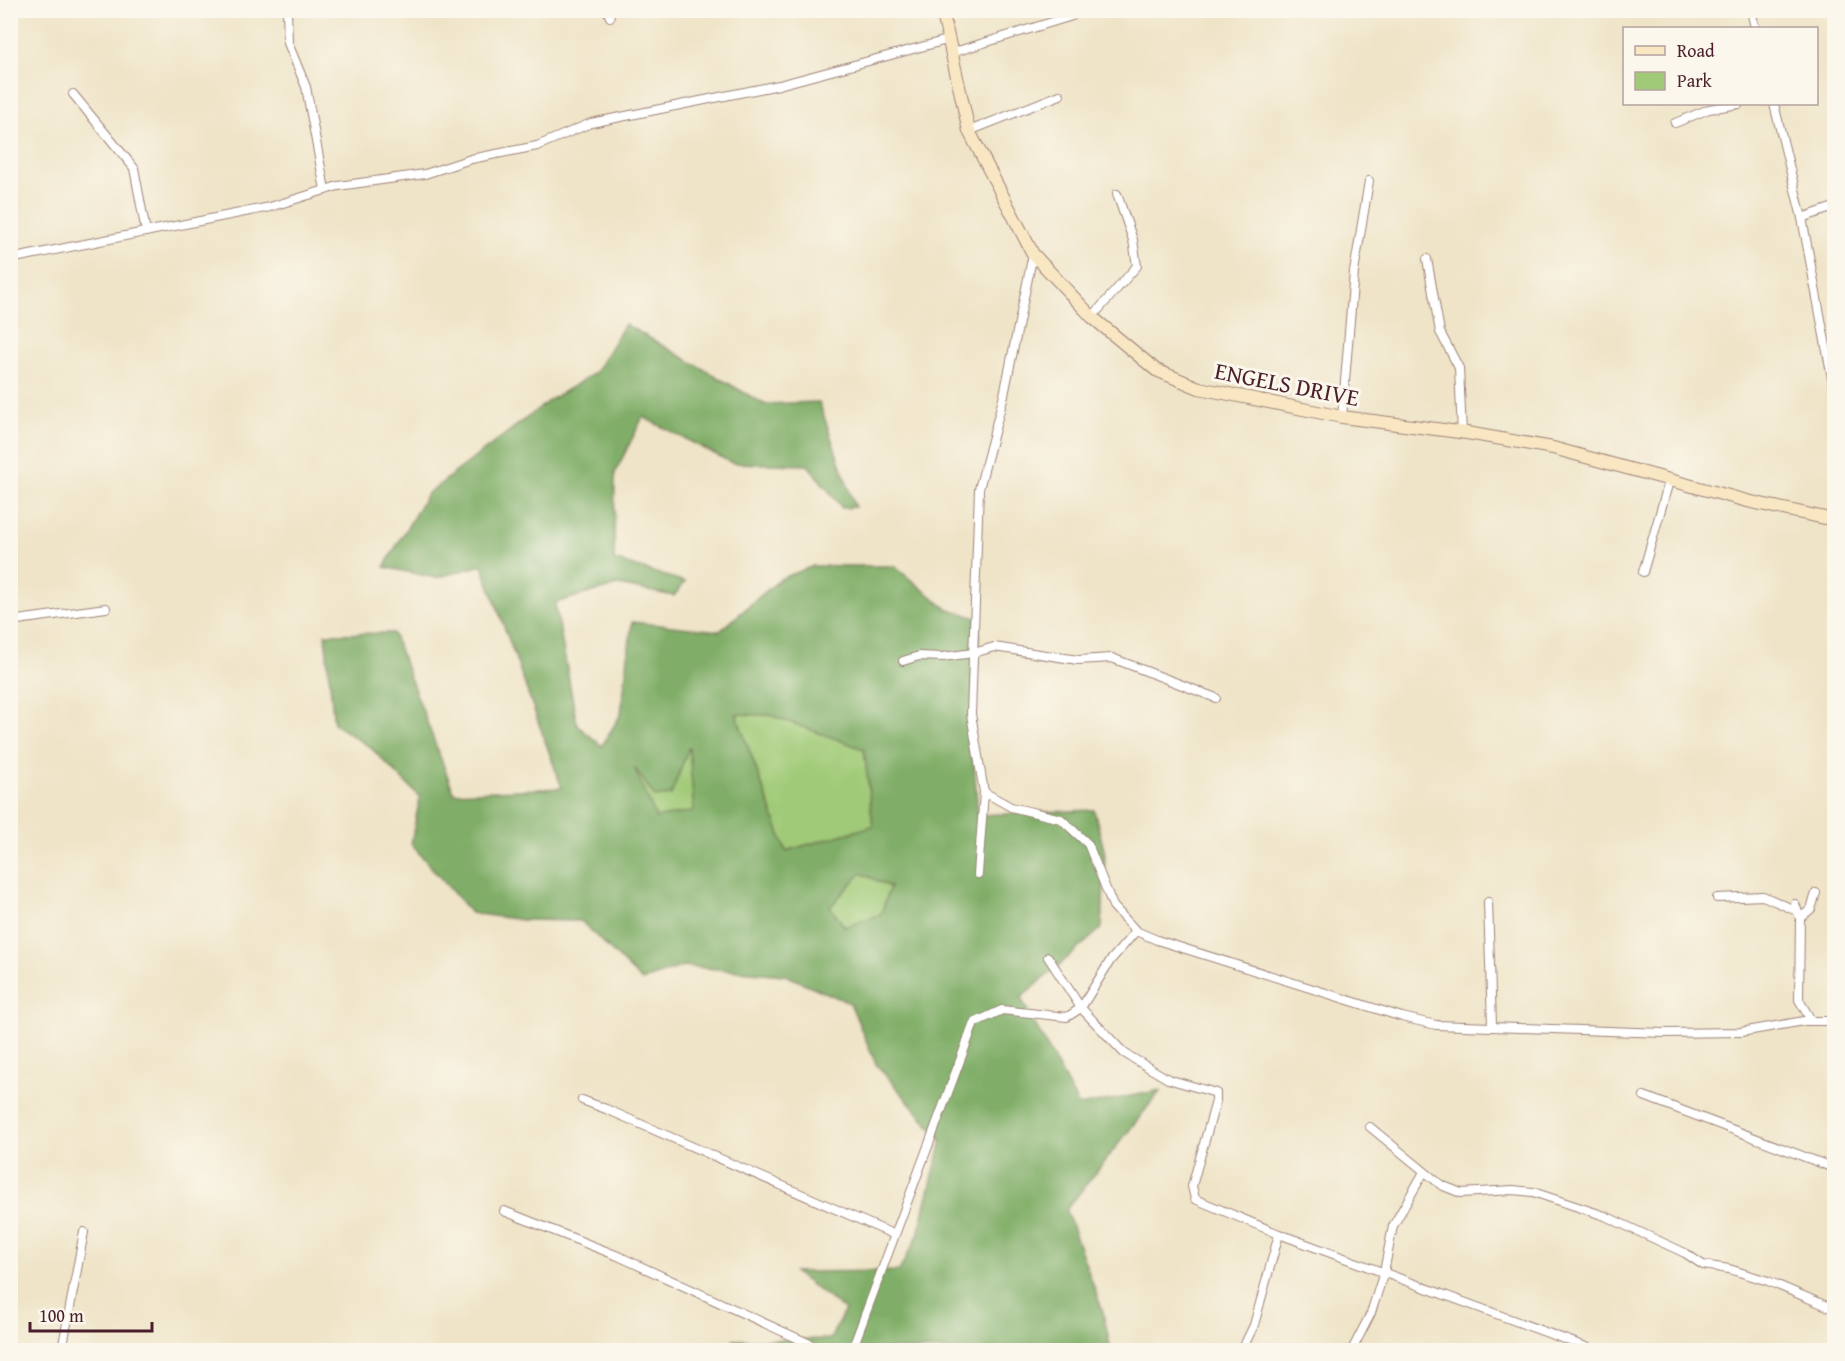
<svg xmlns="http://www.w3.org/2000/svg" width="1845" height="1361" font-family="'Gentium Book Plus',serif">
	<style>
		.green { fill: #a0ca77; stroke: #757451; stroke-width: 1.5 }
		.forest { fill: #80ae68; stroke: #65664a; stroke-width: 1.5; fill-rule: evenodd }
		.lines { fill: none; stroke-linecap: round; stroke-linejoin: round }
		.street-casing { stroke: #9c8279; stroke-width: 10 }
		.secondary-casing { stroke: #9c8279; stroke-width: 14 }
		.street { stroke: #fff; stroke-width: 8 }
		.secondary { stroke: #f9e7c3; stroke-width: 12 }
		.labels { text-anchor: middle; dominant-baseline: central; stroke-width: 6; stroke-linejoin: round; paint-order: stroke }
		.street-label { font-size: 24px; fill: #4a1f2b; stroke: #fbf7ec }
	</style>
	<rect width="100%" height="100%" fill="#fbf7ec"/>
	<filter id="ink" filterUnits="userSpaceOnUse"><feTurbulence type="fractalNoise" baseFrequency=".0167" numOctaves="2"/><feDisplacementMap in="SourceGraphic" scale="12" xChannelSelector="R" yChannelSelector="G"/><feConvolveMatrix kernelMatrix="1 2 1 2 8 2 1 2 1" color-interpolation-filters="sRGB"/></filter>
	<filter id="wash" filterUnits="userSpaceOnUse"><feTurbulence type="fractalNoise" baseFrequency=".008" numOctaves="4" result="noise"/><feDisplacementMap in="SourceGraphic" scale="24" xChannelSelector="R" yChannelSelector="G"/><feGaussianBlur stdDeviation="1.35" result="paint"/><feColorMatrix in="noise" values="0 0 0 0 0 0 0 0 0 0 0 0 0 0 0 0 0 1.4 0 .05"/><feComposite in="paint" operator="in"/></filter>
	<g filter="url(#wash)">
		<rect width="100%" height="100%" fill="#efe4c7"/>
		<g class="green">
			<path d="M736,714l34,1 94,34 9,77 -87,25z"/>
			<path d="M689,745l5,66 -38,7 -24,-55z"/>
			<path d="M861,872l29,15 -9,27 -36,13 -16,-20z"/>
		</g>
		<path class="forest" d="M625,324l139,80 55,-2 36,105 -13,1 -34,-43 -76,-2 -89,-46 -28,56 -1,87 71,22 -11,14 -56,-11 -63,18 22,122 25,21 19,-32 11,-92 88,9 60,-52 33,-13h81l52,42 34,11 -8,118 6,78 116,-5 11,44 -3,74 -81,70 58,108 82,-16 -95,120 37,102 8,38h-378v-10l97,-1 15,-29 -51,-38 105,-1 19,-36 24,-95 -66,-76 -26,-61 -65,-28 -102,-9 -41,15 -61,-60 -59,-1 -51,-7 -60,-69 9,-47 -50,-50 -36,-23 -9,-90 68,-1 61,160 108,-5 -80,-223 -46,13 -52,-11 43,-73 123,-94 45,-27zM736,714l34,1 94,34 9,77 -87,25zM689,747l5,64 -38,7 -22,-51 21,30 16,-2zM861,873l29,14 -9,27 -36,13 -15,-20z"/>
	</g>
	<g filter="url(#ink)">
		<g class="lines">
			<defs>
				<g id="street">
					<path d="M287,10l1,33 18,44 19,103"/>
					<path d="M607,10l3,7"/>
					<path d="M1751,10l4,18"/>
					<path d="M951,53l121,-37"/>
					<path d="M73,94l61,74 12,64"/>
					<path d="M1774,104l28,114 32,171"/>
					<path d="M1675,123l34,-14 30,-5"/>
					<path d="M969,131l91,-36"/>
					<path d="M1802,218l32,-11"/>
					<path d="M1033,254l-29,141 -25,94 -8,225 13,78 27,15 50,12 27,25 25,62 23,25"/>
					<path d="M10,259l260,-52 68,-21 87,-12 46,-15 66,-13 54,-23 188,-38 168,-45"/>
					<path d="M1427,259l13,73 19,36 3,65"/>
					<path d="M1092,317l45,-51 -4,-26 -16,-46"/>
					<path d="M1342,417l12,-145 15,-91"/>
					<path d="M1643,572l27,-94"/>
					<path d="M10,621l96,-13"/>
					<path d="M903,661l16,-5 23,1 32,-4 20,-6 84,13 34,-2 104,40"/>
					<path d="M978,874l6,-82"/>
					<path d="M1717,898l46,-2 34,15"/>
					<path d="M1488,902l4,123"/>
					<path d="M1795,904l5,14 -1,82 12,20"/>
					<path d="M1800,918l11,-9 5,-16"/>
					<path d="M1048,957l33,51 43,45 44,26 48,14v8l-24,85 3,13 84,35 315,116"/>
					<path d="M1644,1096l190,72"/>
					<path d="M582,1100l24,9 289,126"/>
					<path d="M1370,1127l71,58 20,8 52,-3 20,2 72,24 80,37 18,12 26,4 39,12 66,28"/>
					<path d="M504,1211l114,45 205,94"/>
					<path d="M62,1350l22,-118"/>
					<path d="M852,1350l122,-327 28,-13 65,7 14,-9 29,-47 26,-30 21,9 245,77 34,8 228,8 77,-1 63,-11h30"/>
					<path d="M1242,1350l12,-25 25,-91"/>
					<path d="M1352,1350l19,-37 13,-41 9,-46 31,-54"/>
				</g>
				<path id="secondary" d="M942,10l27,121 64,123 59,63 64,53 43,18 143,29 125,16 86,15 194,53 87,19"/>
			</defs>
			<use href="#street" class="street-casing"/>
			<use href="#secondary" class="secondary-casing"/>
			<use href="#street" class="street"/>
			<use href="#secondary" class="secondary"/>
		</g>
	</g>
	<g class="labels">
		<g class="street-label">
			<text transform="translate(1287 384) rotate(11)">ENGELS DRIVE</text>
		</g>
	</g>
	<rect width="1845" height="1361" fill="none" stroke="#fbf7ec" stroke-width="36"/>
	<rect x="1623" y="27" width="195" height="78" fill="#fbf7ec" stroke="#b4a19f" stroke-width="1.5"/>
	<rect x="1635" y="46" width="30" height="9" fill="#f9e7c3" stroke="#b4a19f" stroke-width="1.5"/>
	<text x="1677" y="57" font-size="18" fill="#4a1f2b">Road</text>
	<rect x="1635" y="72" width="30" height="18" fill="#a0ca77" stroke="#b4a19f" stroke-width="1.5"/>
	<text x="1677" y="87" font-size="18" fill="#4a1f2b">Park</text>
	<path d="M30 1322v9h122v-9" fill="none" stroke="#4a1f2b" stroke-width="3"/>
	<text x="39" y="1322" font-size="18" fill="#4a1f2b" stroke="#fbf7ec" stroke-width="4.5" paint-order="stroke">100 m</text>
</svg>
